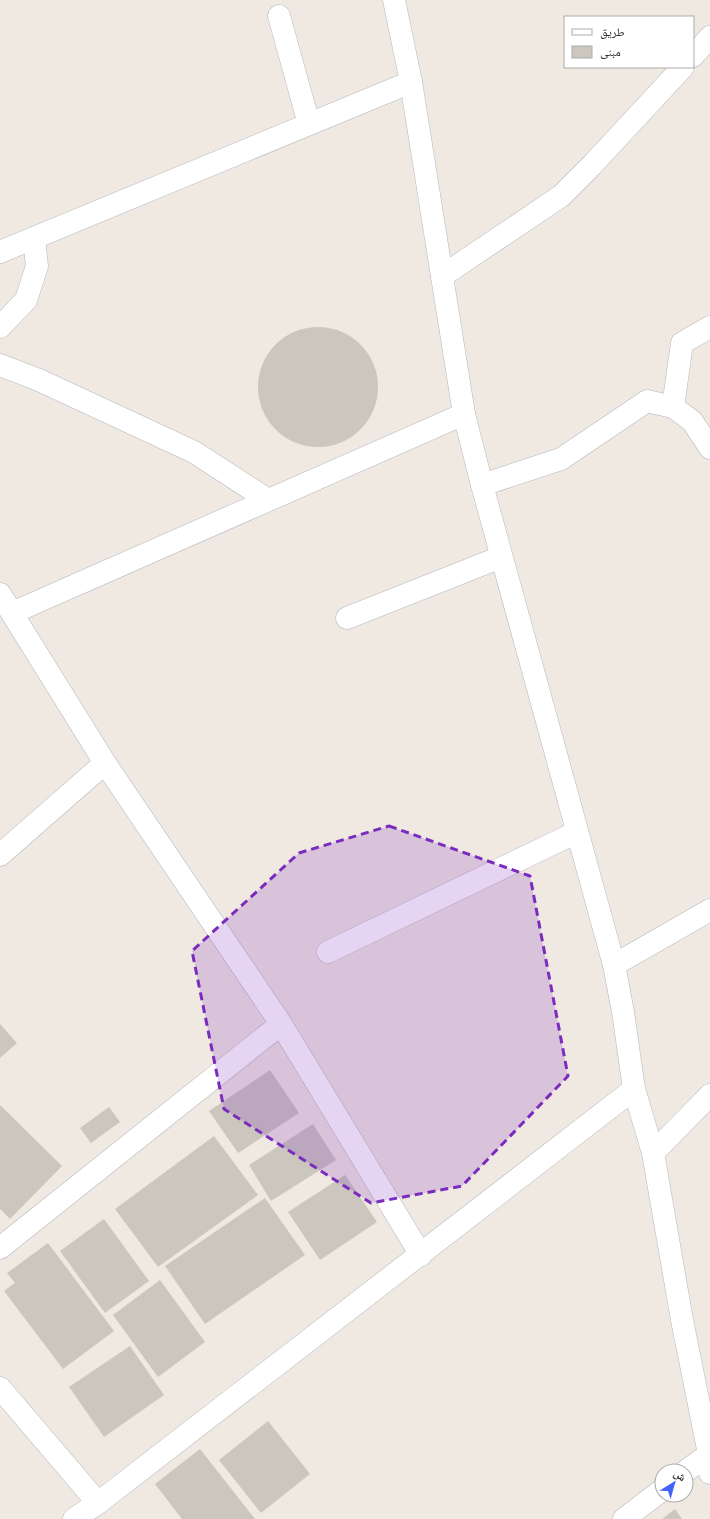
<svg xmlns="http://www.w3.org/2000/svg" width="710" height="1519" font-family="Overpass,'Noto Naskh Arabic',sans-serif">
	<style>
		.building { fill: #cbc7bf }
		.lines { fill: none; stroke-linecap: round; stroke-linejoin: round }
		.minor-casing { stroke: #b4b7c1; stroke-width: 23 }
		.minor { stroke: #fff; stroke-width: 22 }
		.marked { fill: #7b2cbf; fill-opacity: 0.2; stroke: #7b2cbf; stroke-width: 3; stroke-dasharray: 8 5; stroke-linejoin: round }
	</style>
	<rect width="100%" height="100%" fill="#efe9e1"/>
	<g class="building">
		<circle cx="318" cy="387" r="60"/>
		<path d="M0,1024l17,19 -17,15z"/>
		<path d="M270,1070l29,43 -61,40 -29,-42z"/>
		<path d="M0,1105l62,61 -52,53 -10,-10z"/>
		<path d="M109,1107l11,15 -29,21 -11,-15z"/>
		<path d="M313,1124l23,36 -65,41 -22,-36z"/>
		<path d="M214,1136l44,59 -100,72 -43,-58z"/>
		<path d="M345,1175l32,47 -57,38 -32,-48z"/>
		<path d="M265,1198l40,57 -100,69 -40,-58z"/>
		<path d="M104,1219l45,62 -44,32 -45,-62z"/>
		<path d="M48,1243l66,88 -51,38 -59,-78 11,-8 -8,-10z"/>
		<path d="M160,1280l45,62 -47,35 -45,-62z"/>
		<path d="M130,1346l34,49 -60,42 -35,-50z"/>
		<path d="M268,1421l42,53 -49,39 -42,-53z"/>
		<path d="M200,1449l55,70h-73l-27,-35z"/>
		<path d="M675,1509l7,10h-20z"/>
	</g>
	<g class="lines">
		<defs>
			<g id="minor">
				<path d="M394,0l17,82 53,332 18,71 132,480 9,47 11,77 19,64 29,167 27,134 1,19"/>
				<path d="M279,16l30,108"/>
				<path d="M693,56l17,-19"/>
				<path d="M0,252l411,-170"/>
				<path d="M442,276l119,-80 31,-31 91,-98"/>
				<path d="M0,327l26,-27 11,-34 -3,-28"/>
				<path d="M0,365l39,15 155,72 74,48"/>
				<path d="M673,407l9,-64 28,-16"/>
				<path d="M482,485l79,-26 86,-58 26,6 19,14 18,27"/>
				<path d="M0,594l105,169 176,261 140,231"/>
				<path d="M12,613l452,-199"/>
				<path d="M347,618l154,-61"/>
				<path d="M0,855l105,-92"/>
				<path d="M328,952l249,-120"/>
				<path d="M614,965l96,-55"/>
				<path d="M653,1153l57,-58"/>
				<path d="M0,1248l281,-224"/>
				<path d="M0,1388l98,115"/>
				<path d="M686,1471l23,-17"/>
				<path d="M74,1519l24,-16 536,-414"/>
				<path d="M624,1519l38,-29"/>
			</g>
		</defs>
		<use href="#minor" class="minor-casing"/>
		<use href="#minor" class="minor"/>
	</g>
	<path class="marked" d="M389,826l141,50 38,200 -106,110 -91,17 -147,-94 -32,-158 107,-98z"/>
	<rect x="564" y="16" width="130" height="52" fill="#ffffff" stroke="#ababab"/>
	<rect x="572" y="29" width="20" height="6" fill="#ffffff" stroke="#ababab"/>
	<text x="600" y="36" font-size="12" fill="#2e2e2e">طريق</text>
	<rect x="572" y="46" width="20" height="12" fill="#cbc7bf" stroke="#ababab"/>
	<text x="600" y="56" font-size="12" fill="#2e2e2e">مبنى</text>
	<g transform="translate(674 1483) rotate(37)"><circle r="19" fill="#ffffff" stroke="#ababab"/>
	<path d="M0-3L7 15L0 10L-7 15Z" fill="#4264fb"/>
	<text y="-6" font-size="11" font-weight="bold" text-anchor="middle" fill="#2e2e2e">ش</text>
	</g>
</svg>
